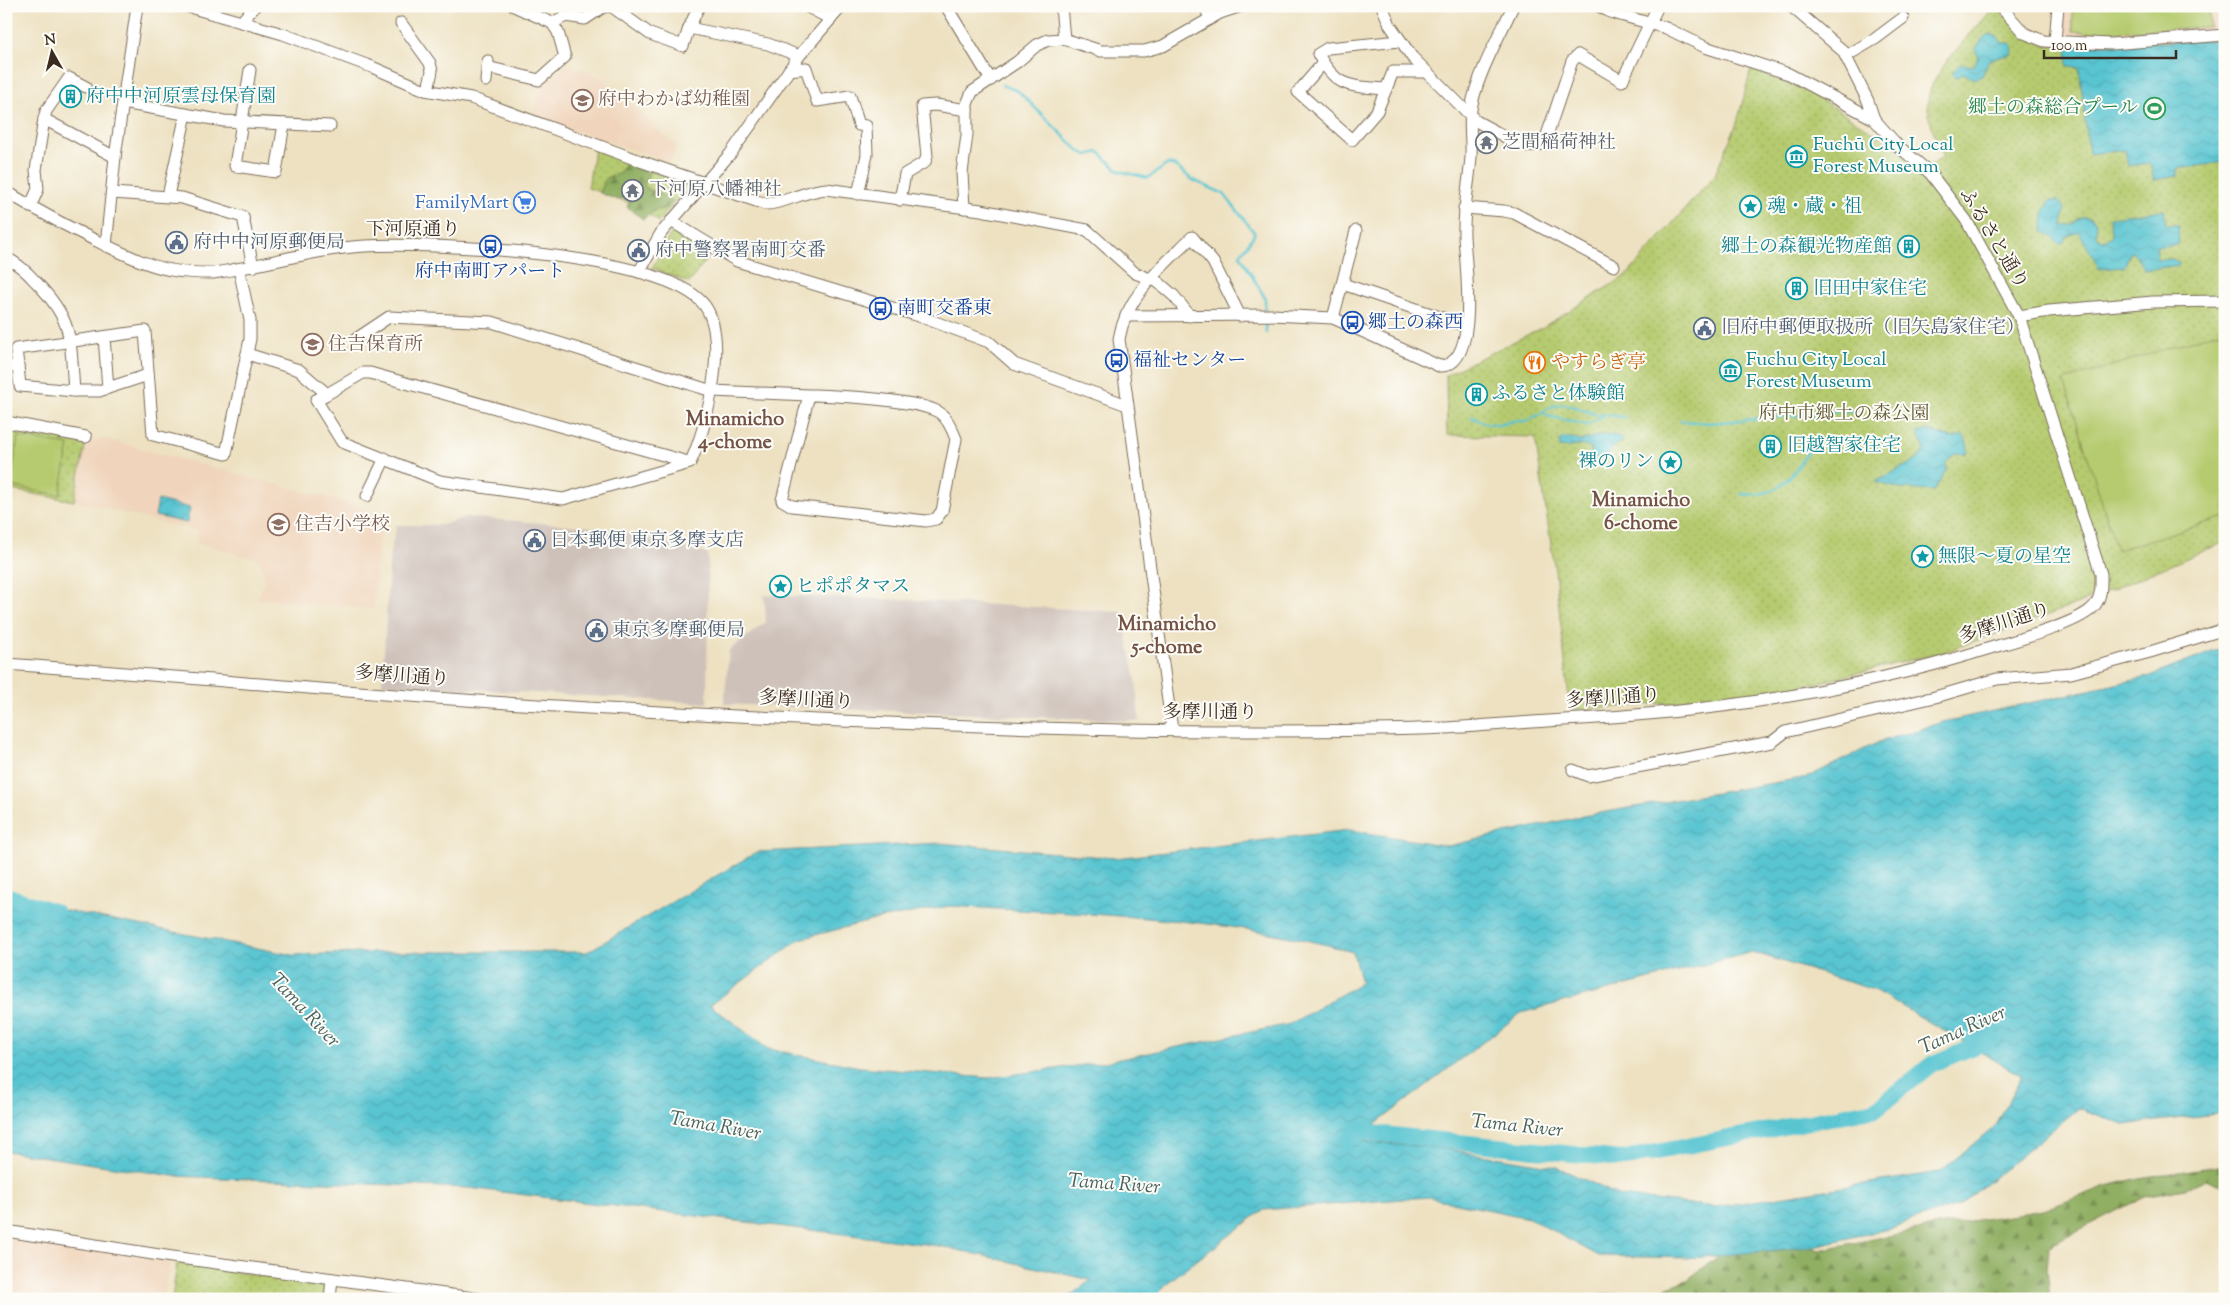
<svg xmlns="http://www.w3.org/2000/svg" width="2231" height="1305" font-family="'Sorts Mill Goudy','Noto Serif JP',serif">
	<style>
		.built { fill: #f0d5bc }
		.industrial { fill: #cec1b9 }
		.grass { fill: url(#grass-dots); stroke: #787a46 }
		.forest { fill: url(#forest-firs); stroke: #666c40 }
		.garden { fill: #b6cb6f; stroke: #787a46 }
		.water { fill: url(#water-waves); stroke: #4a7878; fill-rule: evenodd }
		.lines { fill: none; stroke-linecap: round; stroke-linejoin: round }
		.stream { stroke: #59c5d1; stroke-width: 2.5 }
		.river { stroke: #59c5d1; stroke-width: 16 }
		.minor-casing { stroke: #796a57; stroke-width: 13 }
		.minor { stroke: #fff; stroke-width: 11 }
		.labels { text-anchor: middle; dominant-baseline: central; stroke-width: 4; stroke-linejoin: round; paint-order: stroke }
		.culture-label { font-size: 19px; fill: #0d838f; stroke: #fdfcf7; text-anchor: start }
		.education-label { font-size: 19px; fill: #785e54; stroke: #fdfcf7; text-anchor: start }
		.leisure-label { font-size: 19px; fill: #27864d; stroke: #fdfcf7; text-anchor: end }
		.worship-label { font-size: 19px; fill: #5b616d; stroke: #fdfcf7; text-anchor: start }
		.shop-label { font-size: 19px; fill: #366cbe; stroke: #fdfcf7; text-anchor: end }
		.street-label { font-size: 19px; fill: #3b2a1e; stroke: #fdfcf7 }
		.service-label { font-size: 19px; fill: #4e5e75; stroke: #fdfcf7; text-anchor: start }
		.transit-label { font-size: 19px; fill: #164399; stroke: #fdfcf7; text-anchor: start }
		.food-label { font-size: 19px; fill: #c56008; stroke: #fdfcf7; text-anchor: start }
		.park-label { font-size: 19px; fill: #605a36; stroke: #fdfcf7 }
		.neighbourhood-label { font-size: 20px; font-weight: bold; fill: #745346; stroke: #fdfcf7 }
		.water-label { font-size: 20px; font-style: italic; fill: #46605d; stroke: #fdfcf7 }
	</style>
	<defs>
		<pattern id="grass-dots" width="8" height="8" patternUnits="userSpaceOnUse" patternTransform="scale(1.25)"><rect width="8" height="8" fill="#b6cb6f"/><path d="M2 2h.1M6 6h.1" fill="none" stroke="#9dae60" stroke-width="1.8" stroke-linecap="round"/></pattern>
		<pattern id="forest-firs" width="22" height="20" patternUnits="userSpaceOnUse" patternTransform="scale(1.25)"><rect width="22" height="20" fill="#90af62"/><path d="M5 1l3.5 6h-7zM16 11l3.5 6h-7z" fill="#778f50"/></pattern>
		<pattern id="water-waves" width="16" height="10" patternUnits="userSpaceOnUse" patternTransform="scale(1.25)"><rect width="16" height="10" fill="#59c5d1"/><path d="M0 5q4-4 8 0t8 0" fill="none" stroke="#4ea9b3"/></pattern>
	</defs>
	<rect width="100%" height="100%" fill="#fdfcf7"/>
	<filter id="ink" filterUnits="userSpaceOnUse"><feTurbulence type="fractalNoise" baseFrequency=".02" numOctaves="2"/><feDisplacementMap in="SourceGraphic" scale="10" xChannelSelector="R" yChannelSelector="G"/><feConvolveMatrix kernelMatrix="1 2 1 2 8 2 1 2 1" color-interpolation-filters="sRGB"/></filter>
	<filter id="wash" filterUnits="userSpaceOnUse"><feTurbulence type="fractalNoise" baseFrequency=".0096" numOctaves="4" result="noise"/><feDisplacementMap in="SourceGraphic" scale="20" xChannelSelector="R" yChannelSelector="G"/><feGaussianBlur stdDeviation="1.12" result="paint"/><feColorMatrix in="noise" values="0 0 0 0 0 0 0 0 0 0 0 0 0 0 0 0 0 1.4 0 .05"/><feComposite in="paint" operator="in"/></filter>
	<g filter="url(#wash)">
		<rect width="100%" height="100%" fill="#ede1c1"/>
		<g class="built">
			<path d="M2061,6h164v26l-105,5 -61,-1z"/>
			<path d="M568,64l35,14 74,69 -7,15 -138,-45 11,-34z"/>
			<path d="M104,439l244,64 38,17 -8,22 -4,67 -116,-11 7,-17 -5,-21 -63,-17v-12l-123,-30 12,-59z"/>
			<path d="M6,1237l164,24 -6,38h-158z"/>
		</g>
		<g class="industrial">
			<path d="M465,517l139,11 104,26 -1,149 -325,-19 8,-131 7,-28h46z"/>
			<path d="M764,595l143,5 215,12 14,68 3,41 -415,-17 5,-54 37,-28z"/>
		</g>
		<g class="grass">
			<path d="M1997,10l47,36 181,-7v503l-147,62 -130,47 -181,44 -191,15 -6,-3 -15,-136 -20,-134 -88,-2 -1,-60 97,-48 84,-52 88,-100 22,-52 14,-54 60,24 81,51 30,28 21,-15c-7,-20 -20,-45 -13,-66 6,-23 44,-60 60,-79z"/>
			<path d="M594,150l94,34 -29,38 -26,-18 -45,-16z"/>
			<path d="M673,230l34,23 1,4 -19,26 -37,-15z"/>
			<path d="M6,427l80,15 -12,59 -68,-12z"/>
			<path d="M177,1263l150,23 -2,13h-153z"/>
		</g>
		<g class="forest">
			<path d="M631,159l19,10 -6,16 4,5 8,1 16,11 -6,6 -12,3 -11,8 -16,-12 5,-10 -3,-3 -11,6 -18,-7 6,-15 12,-4z"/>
			<path d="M2225,1165v22l-19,-8 -21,10 -41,8 -87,44 -8,7 -2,21 3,30h-479l1,-2 82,-5 33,-12 28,-21 18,-19 29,-6 57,16 124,-25 101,-15 59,-23 36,-9z"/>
		</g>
		<g class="garden">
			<path d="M2072,6h137l1,21 -119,6 -18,-2z"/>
			<path d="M2225,330v187l-108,33 -53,-169z"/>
			<path d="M18,437l51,8 -9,50 -50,-9z"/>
		</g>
		<g class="water">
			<path d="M1990,34l8,3 5,6h7l3,3 -1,8 -23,6 -7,16 -8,3 -11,-6 -4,4h-4l-3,-5 8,-8 14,2 4,-9 -3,-8 9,-12z"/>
			<path d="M2225,40v122l-47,7v7l-24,4 -4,-17 -22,3 -3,-16 -36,4 -10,-87 -11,-1 -1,-21z"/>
			<path d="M2050,201h8l7,8 -3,17 11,-1c6,-8 10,-10 19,-7l4,5 1,14 7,4 7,-5 -1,-19 54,-7 2,15h12l1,19 -23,3 2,13 14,-1 7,3v3l-34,5 -10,-16 -4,-2 -7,15 -24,2 -21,-37 -14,5v4l-4,3 -5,-2 -3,-5 -10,-6 1,-20z"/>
			<path d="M1927,430l25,8 11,-3 4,7 1,10 -3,2 -10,-1 -9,10v7l-12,21 -33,-2 -26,-7 43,-23 7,-10 -8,-16z"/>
			<path d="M1606,434l15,3 1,4 -9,6 -8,13 -13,-3 -1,-8c-10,-8 -21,1 -31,-2l-1,-5 3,-4h12l5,3z"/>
			<path d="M158,500l32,8 -3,15 -32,-7z"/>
			<path d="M2225,647v466l-101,12 -45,-17 -119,97 -72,24 -79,18 -118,11 -92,-2 -70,-38 -101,-21 -165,13 -95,72 -15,17h-87l25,-19 -151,-34 -471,-58 -295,-12 -168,-25v-252l287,56 101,-3h193l170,-100 183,-9 176,15 233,-28 99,16 135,-30 225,-39 71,-35 64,-20 205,-45zM950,906c131,9 276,9 403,46l8,31 -71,41 -185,38 -117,16 -128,-11 -92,-18 -58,-44 90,-66 78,-20zM1752,952l122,38 148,86 -25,48 -57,48 -224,35 -96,-11 -63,-29 -118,-19 -84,-8 166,-127z"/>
		</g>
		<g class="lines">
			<g class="stream">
				<path d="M1002,85l16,6 61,60 8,4 12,-3 20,19 29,7 20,-14 7,2 18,14 31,14 30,38v3l-14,20 25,43v12"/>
				<path d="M1265,322l1,11"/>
				<path d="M1542,412l6,4 39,9 17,-9"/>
				<path d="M1472,417l13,6 15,2 12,-4h16l25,-15 12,-2 30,10 29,3"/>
				<path d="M1680,421l30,2 148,-13"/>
				<path d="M1741,494c45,5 52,-23 75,-54"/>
			</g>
			<g class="river">
				<path d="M6,895l50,17"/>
				<path d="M1346,1140l18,-8 257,27 255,-50 56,-45 60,-25"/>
			</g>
		</g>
	</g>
	<g filter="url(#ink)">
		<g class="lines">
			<defs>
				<g id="minor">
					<path d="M186,6l97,28 89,33 53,23 46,8 169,63 125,43c16,1 41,-14 61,-15l155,21 106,20 48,43 23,9 16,14 16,20"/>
					<path d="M514,6l38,17 14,-7 19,3 18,-12 6,-1"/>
					<path d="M611,6l39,28 33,12 6,-18 79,16 31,12"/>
					<path d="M806,6l25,13"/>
					<path d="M946,6l45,74"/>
					<path d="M1061,6l3,33"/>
					<path d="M1205,6l5,13"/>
					<path d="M1382,6l8,19 22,32 64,64 35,19 16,6 17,-2 28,-83 6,-6 44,26 36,-75"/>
					<path d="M1791,6l52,45 25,50 6,18"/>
					<path d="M2000,6l24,27 20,8 67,3 114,-9"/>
					<path d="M241,22l14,-16"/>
					<path d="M401,23l29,40 2,8 -4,19"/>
					<path d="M689,28l10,-22"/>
					<path d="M2055,41l3,-35"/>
					<path d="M1846,56l29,-17 28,-21"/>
					<path d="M1323,63l-25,29 54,48 25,-29 16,-39h31"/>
					<path d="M487,67l52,13 26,-23 -7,-25 -6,-9"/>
					<path d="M250,70l-15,96 41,6 8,-48"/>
					<path d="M789,70l17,-2 11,33 33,-5 9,29 7,1 1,29 -9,39"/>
					<path d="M486,81l2,-20"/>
					<path d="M1386,89c-36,-3 -49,0 -68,-35l10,-6 72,-7"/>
					<path d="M123,103l101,18 106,5"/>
					<path d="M44,119l71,38"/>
					<path d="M6,191c32,21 66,38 101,55 20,9 41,20 64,24 14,3 27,3 42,3 50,-7 101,-24 152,-27 64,-4 303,7 340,60 24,34 2,122 -15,157l-127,36 -123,-18 -98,-39 -26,-42 11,-6"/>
					<path d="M113,193l69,5 61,19 10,50"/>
					<path d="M168,196l18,-82"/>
					<path d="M900,200l5,-26 20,-12 2,-6 -5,-50 14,-1 31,5"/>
					<path d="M30,207l8,-18 -2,-19 8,-51 2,-8 23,-33 17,9"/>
					<path d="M964,208l-2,-35 5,-38v-31l5,-12 45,-30 20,-17 11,-5 16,-1 37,12h43l19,-5 57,-33 21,-7"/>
					<path d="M1464,208l40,3 10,2 100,53"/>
					<path d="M671,221l66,40 182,55 70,26 25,22 113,41"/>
					<path d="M106,246l9,-89 22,-151"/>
					<path d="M6,258c12,5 21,14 30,24 38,39 34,57 38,109l-54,-5 -2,-20"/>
					<path d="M639,272l22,-39 70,-80 68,-97 43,-50"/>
					<path d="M1343,284l123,42"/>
					<path d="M1126,316l146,-1 61,3 106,48c42,2 26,-105 25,-130 -1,-27 5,-52 7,-79 1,-18 -3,-36 1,-53 7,-33 27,-67 41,-98"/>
					<path d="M2019,316l30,-5 104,-9 72,-1"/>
					<path d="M1333,318l23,-87"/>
					<path d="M104,337l4,51 40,-13"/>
					<path d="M356,339l33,-22 103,5 220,69 97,4h5c25,1 108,5 126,18 7,5 13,18 16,26l-14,72 -6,8 -10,2 -134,-15 -10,-6 27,-105"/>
					<path d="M247,354l52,16 28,24 36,-21h7l318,89"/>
					<path d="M6,367l12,-1 -2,-17 129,-18 8,104 73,19 24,-115v-19l-11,-51"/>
					<path d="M74,391h25l9,-3"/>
					<path d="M6,422l80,15"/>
					<path d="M367,496l18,-38"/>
					<path d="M6,664c172,12 343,29 515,40 236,14 473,26 710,27 71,0 143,0 215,-3 39,-2 78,-6 118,-8 146,-8 283,-27 423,-71 23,-7 96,-26 108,-44 7,-9 6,-20 6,-31l-82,-258 -53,-96 -36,-47 -32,-27 -24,-27 -85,-45 -84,-27 -39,-19 -56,-16 -11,-6"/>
					<path d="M1172,730l-53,-391c7,-43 44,-73 73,-102l21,25 27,54"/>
					<path d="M1573,770l15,6 184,-34 13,-10 150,-35 62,-18 74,-6 79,-21 75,-23"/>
					<path d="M6,1231l166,26 309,42"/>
					<path d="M330,1299l2,-20"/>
				</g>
			</defs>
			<use href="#minor" class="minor-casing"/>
			<use href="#minor" class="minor"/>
		</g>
	</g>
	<defs>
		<symbol id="building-ring" viewBox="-11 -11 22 22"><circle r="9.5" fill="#fdfcf7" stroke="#0f9aa8" stroke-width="1.5"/><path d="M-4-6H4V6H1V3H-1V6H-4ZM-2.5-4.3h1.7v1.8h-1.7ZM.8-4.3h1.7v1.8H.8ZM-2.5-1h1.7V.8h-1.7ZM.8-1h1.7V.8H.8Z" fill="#0f9aa8"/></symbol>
		<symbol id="school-ring" viewBox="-11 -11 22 22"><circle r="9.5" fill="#fdfcf7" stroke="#8d6e63" stroke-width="1.5"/><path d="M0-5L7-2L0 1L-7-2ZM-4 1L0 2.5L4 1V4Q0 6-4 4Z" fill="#8d6e63"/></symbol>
		<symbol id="stadium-ring" viewBox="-11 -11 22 22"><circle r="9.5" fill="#fdfcf7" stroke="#2e9e5b" stroke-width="1.5"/><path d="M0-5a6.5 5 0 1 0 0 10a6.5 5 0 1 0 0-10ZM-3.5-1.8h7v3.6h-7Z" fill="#2e9e5b"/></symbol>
		<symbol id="temple-ring" viewBox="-11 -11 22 22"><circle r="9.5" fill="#fdfcf7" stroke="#6b7280" stroke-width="1.5"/><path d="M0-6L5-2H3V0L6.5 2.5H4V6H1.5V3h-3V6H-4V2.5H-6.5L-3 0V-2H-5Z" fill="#6b7280"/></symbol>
		<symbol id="museum-ring" viewBox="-11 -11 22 22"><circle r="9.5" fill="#fdfcf7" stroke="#0f9aa8" stroke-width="1.5"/><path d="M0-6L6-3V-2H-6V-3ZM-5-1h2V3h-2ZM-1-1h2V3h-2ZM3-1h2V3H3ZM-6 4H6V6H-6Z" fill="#0f9aa8"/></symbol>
		<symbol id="supermarket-ring" viewBox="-11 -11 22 22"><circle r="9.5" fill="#fdfcf7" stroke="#3f7fe0" stroke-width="1.5"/><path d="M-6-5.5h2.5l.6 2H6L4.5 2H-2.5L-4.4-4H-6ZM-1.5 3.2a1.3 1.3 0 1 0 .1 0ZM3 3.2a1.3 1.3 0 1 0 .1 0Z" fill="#3f7fe0"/></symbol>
		<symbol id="sight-ring" viewBox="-11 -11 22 22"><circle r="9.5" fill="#fdfcf7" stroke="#0f9aa8" stroke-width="1.5"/><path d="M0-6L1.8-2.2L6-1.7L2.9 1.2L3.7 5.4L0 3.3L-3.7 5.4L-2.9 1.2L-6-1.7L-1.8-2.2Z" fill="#0f9aa8"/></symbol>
		<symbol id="civic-ring" viewBox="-11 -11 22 22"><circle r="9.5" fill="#fdfcf7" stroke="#5c6f8a" stroke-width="1.5"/><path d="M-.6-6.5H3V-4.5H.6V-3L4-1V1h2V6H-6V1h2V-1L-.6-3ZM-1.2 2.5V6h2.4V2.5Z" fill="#5c6f8a"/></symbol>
		<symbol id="bus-ring" viewBox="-11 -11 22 22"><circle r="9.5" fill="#fdfcf7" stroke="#1a4fb4" stroke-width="1.5"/><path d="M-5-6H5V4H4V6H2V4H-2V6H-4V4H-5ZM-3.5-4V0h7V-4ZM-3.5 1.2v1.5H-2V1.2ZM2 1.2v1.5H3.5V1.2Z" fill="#1a4fb4"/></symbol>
		<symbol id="restaurant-ring" viewBox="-11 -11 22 22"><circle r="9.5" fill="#fdfcf7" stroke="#e8710a" stroke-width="1.5"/><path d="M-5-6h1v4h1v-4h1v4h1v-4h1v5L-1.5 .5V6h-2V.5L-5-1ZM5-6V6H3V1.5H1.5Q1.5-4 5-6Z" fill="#e8710a"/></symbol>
	</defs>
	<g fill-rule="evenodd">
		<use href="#building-ring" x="58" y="84" width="25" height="25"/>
		<use href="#school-ring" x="570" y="88" width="25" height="25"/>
		<use href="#stadium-ring" x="2142" y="96" width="25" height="25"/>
		<use href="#temple-ring" x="1474" y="130" width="25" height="25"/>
		<use href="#museum-ring" x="1784" y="144" width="25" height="25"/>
		<use href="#temple-ring" x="620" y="178" width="25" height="25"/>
		<use href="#supermarket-ring" x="512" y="190" width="25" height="25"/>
		<use href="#sight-ring" x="1738" y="194" width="25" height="25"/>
		<use href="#civic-ring" x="164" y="230" width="25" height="25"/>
		<use href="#bus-ring" x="478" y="234" width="25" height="25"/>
		<use href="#building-ring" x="1896" y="234" width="25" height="25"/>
		<use href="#civic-ring" x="626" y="238" width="25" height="25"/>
		<use href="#building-ring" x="1784" y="276" width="25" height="25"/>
		<use href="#bus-ring" x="868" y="296" width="25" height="25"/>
		<use href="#bus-ring" x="1340" y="310" width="25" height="25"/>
		<use href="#civic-ring" x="1692" y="316" width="25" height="25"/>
		<use href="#school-ring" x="300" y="332" width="25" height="25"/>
		<use href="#bus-ring" x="1104" y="348" width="25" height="25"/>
		<use href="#restaurant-ring" x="1522" y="350" width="25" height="25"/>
		<use href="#museum-ring" x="1718" y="358" width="25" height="25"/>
		<use href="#building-ring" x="1464" y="382" width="25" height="25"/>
		<use href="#building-ring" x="1758" y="434" width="25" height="25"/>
		<use href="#sight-ring" x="1658" y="450" width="25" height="25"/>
		<use href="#school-ring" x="266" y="512" width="25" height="25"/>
		<use href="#civic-ring" x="522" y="528" width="25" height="25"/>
		<use href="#sight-ring" x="1910" y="544" width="25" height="25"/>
		<use href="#sight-ring" x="768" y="574" width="25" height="25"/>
		<use href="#civic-ring" x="584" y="618" width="25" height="25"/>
	</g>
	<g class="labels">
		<g class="culture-label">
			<text x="86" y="97">府中中河原雲母保育園</text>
			<text x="1813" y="145">Fuchū City Local<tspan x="1813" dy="22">Forest Museum</tspan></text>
			<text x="1767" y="207">魂・蔵・祖</text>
			<text x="1892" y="247" text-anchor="end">郷土の森観光物産館</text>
			<text x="1813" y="289">旧田中家住宅</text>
			<text x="1746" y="360">Fuchu City Local<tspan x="1746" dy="22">Forest Museum</tspan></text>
			<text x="1492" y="394">ふるさと体験館</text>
			<text x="1787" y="446">旧越智家住宅</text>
			<text x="1654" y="462" text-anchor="end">裸のリン</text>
			<text x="1938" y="557">無限～夏の星空</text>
			<text x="796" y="587">ヒポポタマス</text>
		</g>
		<g class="education-label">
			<text x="598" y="100">府中わかば幼稚園</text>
			<text x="328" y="345">住吉保育所</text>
			<text x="295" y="525">住吉小学校</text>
		</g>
		<g class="leisure-label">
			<text x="2138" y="108">郷土の森総合プール</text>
		</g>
		<g class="worship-label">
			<text x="1502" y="143">芝間稲荷神社</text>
			<text x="649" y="190">下河原八幡神社</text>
		</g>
		<g class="shop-label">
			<text x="509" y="203">FamilyMart</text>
		</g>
		<g class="street-label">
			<text x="413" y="230">下河原通り</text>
			<text transform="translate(1993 239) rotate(59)">ふるさと通り</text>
			<text transform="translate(2005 624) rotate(-18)">多摩川通り</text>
			<text transform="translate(402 677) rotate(4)">多摩川通り</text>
			<text transform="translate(1613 699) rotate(-4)">多摩川通り</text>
			<text transform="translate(806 701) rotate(3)">多摩川通り</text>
			<text x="1210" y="713">多摩川通り</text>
		</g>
		<g class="service-label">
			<text x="193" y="243">府中中河原郵便局</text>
			<text x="655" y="251">府中警察署南町交番</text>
			<text x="1721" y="328">旧府中郵便取扱所（旧矢島家住宅）</text>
			<text x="550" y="541">日本郵便 東京多摩支店</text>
			<text x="612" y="631">東京多摩郵便局</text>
		</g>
		<g class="transit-label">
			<text x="490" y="272" text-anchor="middle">府中南町アパート</text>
			<text x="897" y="309">南町交番東</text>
			<text x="1368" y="323">郷土の森西</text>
			<text x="1133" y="361">福祉センター</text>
		</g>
		<g class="food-label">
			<text x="1551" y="363">やすらぎ亭</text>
		</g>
		<g class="park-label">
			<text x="1844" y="414">府中市郷土の森公園</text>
		</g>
		<g class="neighbourhood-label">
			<text x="735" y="420">Minamicho<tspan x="735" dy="23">4-chome</tspan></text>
			<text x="1641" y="501">Minamicho<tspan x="1641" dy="23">6-chome</tspan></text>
			<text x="1167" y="625">Minamicho<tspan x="1167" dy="23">5-chome</tspan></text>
		</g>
		<g class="water-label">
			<text transform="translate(304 1011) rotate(47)">Tama River</text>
			<text transform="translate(1963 1031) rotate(-24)">Tama River</text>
			<text transform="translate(715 1127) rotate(10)">Tama River</text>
			<text transform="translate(1517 1127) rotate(6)">Tama River</text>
			<text transform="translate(1114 1185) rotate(4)">Tama River</text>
		</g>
	</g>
	<rect width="2231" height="1305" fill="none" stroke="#fdfcf7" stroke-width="25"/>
	<g transform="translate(52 52) rotate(352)" stroke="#fdfcf7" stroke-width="4" paint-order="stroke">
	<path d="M0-4L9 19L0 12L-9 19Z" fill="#3b2a1e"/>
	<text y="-8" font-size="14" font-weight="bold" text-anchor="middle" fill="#3b2a1e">N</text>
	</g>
	<path d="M2044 50v8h132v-8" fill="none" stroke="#3b2a1e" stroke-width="2.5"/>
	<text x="2051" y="50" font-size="15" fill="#3b2a1e" stroke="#fdfcf7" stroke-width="4" paint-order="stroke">100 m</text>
</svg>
